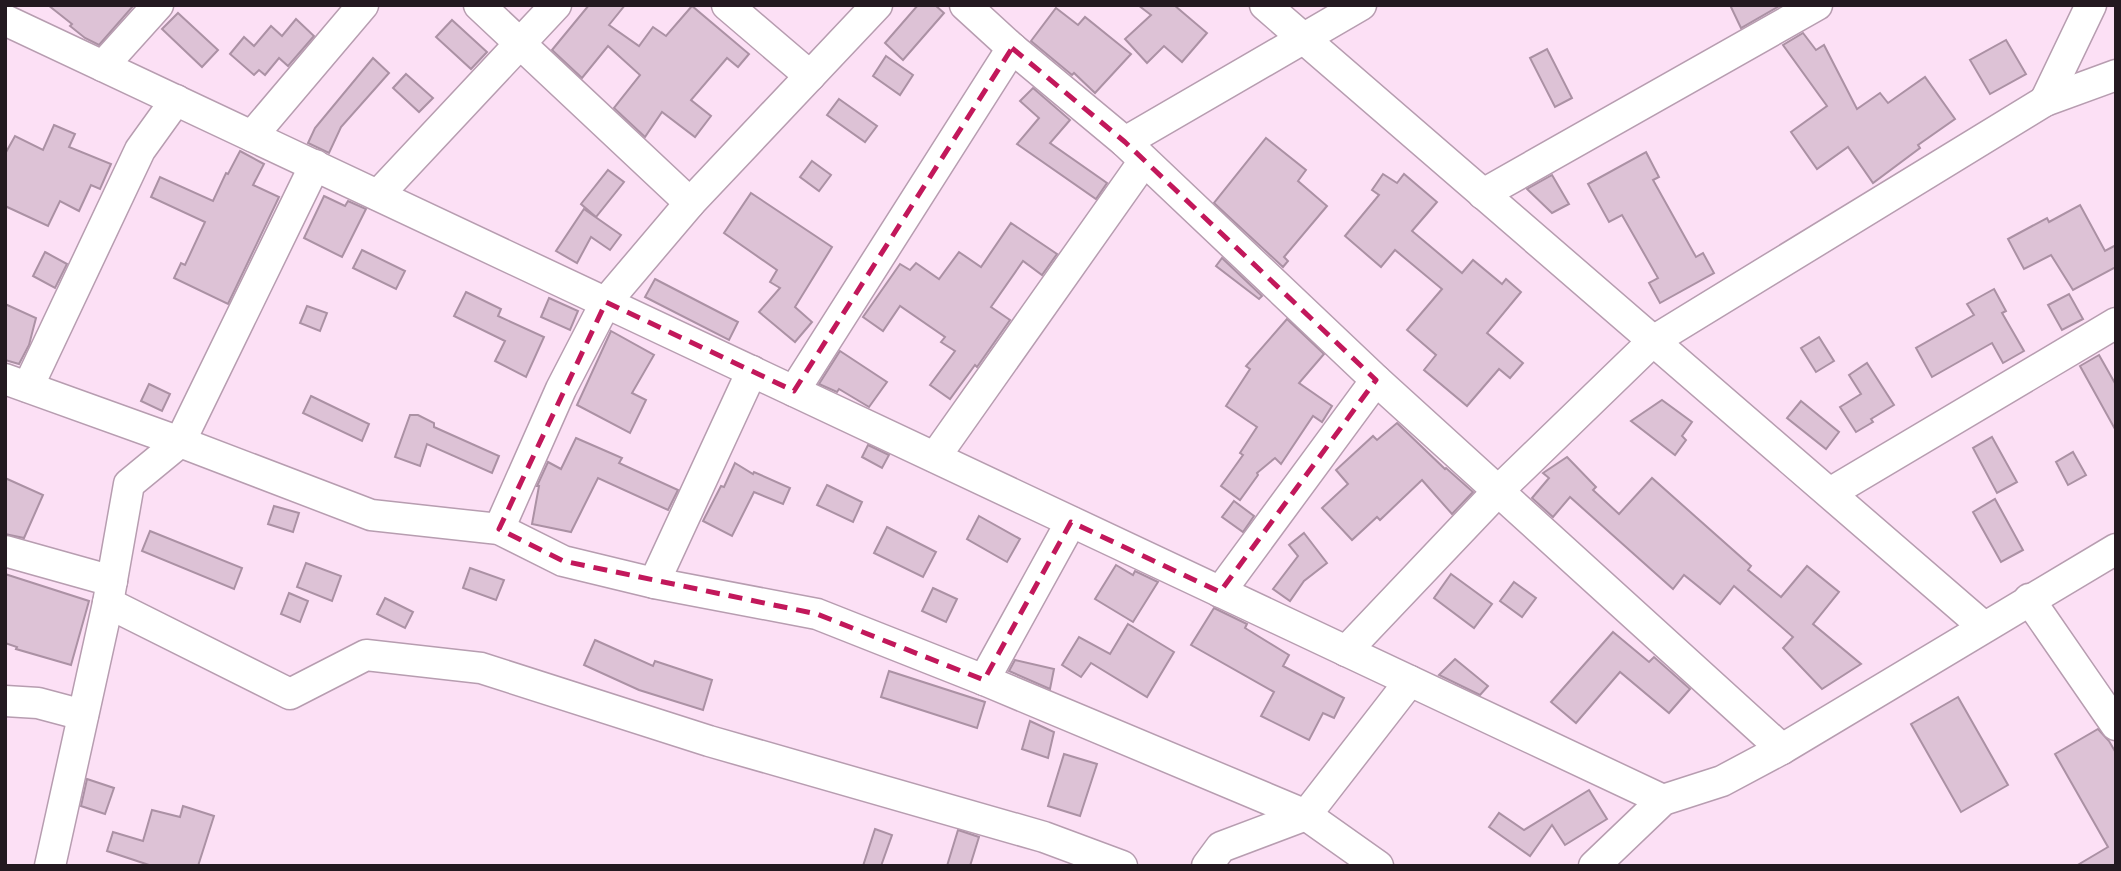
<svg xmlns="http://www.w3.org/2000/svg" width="2121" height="871" font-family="'Titillium Web',sans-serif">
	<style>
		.building { fill: #ddc2d6; stroke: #ab91a4; stroke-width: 2 }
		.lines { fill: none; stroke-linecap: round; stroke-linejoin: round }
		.minor-casing { stroke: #b79db0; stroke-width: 33 }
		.minor { stroke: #fff; stroke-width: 30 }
		.marked { fill: none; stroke: #c2185b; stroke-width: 5; stroke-dasharray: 14 9; stroke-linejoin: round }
	</style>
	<rect width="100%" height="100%" fill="#fce0f5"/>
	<g class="building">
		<path d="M48,5h86l-35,40 -14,-7 -15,-12 2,-2z"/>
		<path d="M589,5h36l-16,20 30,21 14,-19 13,9 26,-30 57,48 -11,13 -11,-9 -36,42 20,16 -16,21 -33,-25 -17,25 -31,-29 26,-33 -32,-29 -26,32 -30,-28z"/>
		<path d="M918,5h17l9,8 -41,47 -18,-17z"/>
		<path d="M1138,5h36l33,28 -25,29 -18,-16 -17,17 -22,-24 26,-24z"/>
		<path d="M1730,5h51l-40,23z"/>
		<path d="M1056,8l22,17 7,-8 46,37 -36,39 -21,-20 -2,2 -41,-34z"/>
		<path d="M178,13l40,37 -16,17 -40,-38z"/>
		<path d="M296,19l18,17 -26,30 -9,-8 -14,17 -6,-5 -5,5 -24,-21 14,-17 10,9 17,-20 11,10z"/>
		<path d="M452,20l35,32 -16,17 -35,-32z"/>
		<path d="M1803,33l13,17 8,-5 33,64 23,-16 8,10 37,-26 30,42 -37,26 2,3 -47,35 -25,-36 -31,22 -26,-37 36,-26 -44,-61z"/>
		<path d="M2006,40l20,34 -36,20 -20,-34z"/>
		<path d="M1547,49l25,49 -17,9 -25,-49z"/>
		<path d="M886,56l27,19 -13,20 -27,-19z"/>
		<path d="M373,58l16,15 -48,54 -12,26 -21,-10 7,-15z"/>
		<path d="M406,74l27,24 -14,14 -26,-24z"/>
		<path d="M1033,88l37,32 -20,23 57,40 -11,16 -79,-55 22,-26 -19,-17z"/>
		<path d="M839,99l38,27 -12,16 -38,-27z"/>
		<path d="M54,125l21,9 -6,13 42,17 -11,25 -9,-4 -12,26 -19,-10 -12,25 -43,-20v-52l10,-18 28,14z"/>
		<path d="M1266,138l40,32 -8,11 29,25 -43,51 4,4 -5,6 -69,-64z"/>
		<path d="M240,151l24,13 -11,21 26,12 -51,107 -54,-26 7,-15 4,2 20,-43 -54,-25 9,-20 53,24 13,-28 2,1z"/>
		<path d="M1646,152l13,25 -6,3 43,77 7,-4 11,20 -54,30 -11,-20 9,-5 -36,-63 -13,7 -21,-38z"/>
		<path d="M812,161l19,14 -12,16 -19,-14z"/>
		<path d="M608,170l16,12 -28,35 -15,-13z"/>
		<path d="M1383,174l14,9 7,-9 33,28 -25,29 50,42 11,-13 29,24 4,-5 15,13 -34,41 36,30 -13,15 -11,-9 -32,37 -43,-36 12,-15 -29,-25 35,-41 -47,-39 -14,17 -36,-31 34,-41 -7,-5z"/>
		<path d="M1552,175l17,29 -17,9 -25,-24z"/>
		<path d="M751,193l81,54 -37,60 17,15 -17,20 -36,-30 21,-24 -10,-6 7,-12 -53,-37z"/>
		<path d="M324,196l21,10 3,-5 18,8 -24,48 -38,-19z"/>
		<path d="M2080,205l25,46 11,-6v22l-43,23 -22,-35 -27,14 -16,-30 39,-21 2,4z"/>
		<path d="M584,209l37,26 -11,15 -19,-13 -14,26 -21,-12z"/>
		<path d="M1011,223l46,31 -15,21 -19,-14 -32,46 19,13 -33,47 -2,-2 -25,34 -20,-14 25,-34 -14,-9 4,-5 -45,-31 -17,25 -20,-14 37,-53 10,6 6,-7 23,16 20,-27 22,15z"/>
		<path d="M362,250l43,21 -9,18 -43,-21z"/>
		<path d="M45,252l22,12 -12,24 -22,-12z"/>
		<path d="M1222,258l40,38 -3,3 -43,-33z"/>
		<path d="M655,279l83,43 -9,18 -84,-43z"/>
		<path d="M1994,289l12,22 -4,2 22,38 -21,12 -11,-20 -60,34 -16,-29 58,-33 -7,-11z"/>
		<path d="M466,292l35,17 -3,7 46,21 -18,40 -31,-16 10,-20 -51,-25z"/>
		<path d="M2069,294l14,25 -21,11 -14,-25z"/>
		<path d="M549,298l29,13 -8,19 -29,-13z"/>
		<path d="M5,304l31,14 -7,27 -10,19 -14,-4z"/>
		<path d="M307,306l20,7 -7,18 -20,-8z"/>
		<path d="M1287,319l37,35 -25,29 33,23 -10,16 -9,-6 -32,48 -6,-6 -18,15 1,2 -18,25 -19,-14 22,-31 -3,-2 17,-26 -31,-21 24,-37 -4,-3z"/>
		<path d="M611,331l43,24 -22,38 14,7 -16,33 -53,-28z"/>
		<path d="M1819,337l15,24 -18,11 -15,-24z"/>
		<path d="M840,351l47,31 -18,25 -30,-18 -2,3 -18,-8z"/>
		<path d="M2099,355l17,30v46l-36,-65z"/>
		<path d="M1867,363l27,42 -23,14 2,3 -17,10 -16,-25 21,-13 -12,-19z"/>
		<path d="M149,384l21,10 -8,17 -21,-10z"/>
		<path d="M311,396l58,28 -7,17 -59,-28z"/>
		<path d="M1662,400l30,22 -10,14 4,4 -11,15 -44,-34z"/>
		<path d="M1801,401l38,31 -13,17 -39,-31z"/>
		<path d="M410,415h8l16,8v4l65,29 -7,17 -65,-29 -7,22 -25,-9z"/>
		<path d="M1397,423l48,46 1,-1 27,24 -21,22 -30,-34 -42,40 -3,-3 -25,23 -30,-32 26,-24 -12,-14 37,-34 4,4z"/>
		<path d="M1992,437l25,45 -20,11 -24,-45z"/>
		<path d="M576,438l46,20 -3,5 59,27 -10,20 -70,-32 -27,54 -39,-8 7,-38h-2l11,-24 13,7z"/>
		<path d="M868,445l21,10 -7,13 -20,-11z"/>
		<path d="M2073,452l13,23 -18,10 -12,-23z"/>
		<path d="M1567,457l29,30 -3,3 26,24 33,-36 99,88 -3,4 33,27 26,-31 32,26 -26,32 48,40 -39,25 -39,-41 10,-11 -59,-51 -14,18 -36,-29 -11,14 -103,-92 -17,20 -21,-19 17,-20 -6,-5z"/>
		<path d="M735,463l18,11 1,-2 36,16 -7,16 -29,-12 -22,44 -29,-15 18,-35 3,1z"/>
		<path d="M5,478l38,17 -19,43 -19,-4z"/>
		<path d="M827,485l35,17 -9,20 -36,-17z"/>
		<path d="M1995,499l28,51 -22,12 -28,-50z"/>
		<path d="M1234,501l20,15 -11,16 -21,-15z"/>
		<path d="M274,506l25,7 -6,19 -25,-8z"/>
		<path d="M979,516l41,23 -13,23 -40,-23z"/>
		<path d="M887,527l49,25 -13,25 -49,-24z"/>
		<path d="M150,531l92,37 -8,21 -92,-38z"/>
		<path d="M1304,533l23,30 -23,18 -14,20 -17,-12 25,-33 -9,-11z"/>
		<path d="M306,563l35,13 -9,25 -35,-14z"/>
		<path d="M1116,565l17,10 2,-4 23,11 -25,40 -38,-23z"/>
		<path d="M470,568l34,12 -8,20 -33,-12z"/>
		<path d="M5,574l84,27 -18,64 -55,-16 1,-2 -12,-4z"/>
		<path d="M1451,574l41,30 -18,24 -40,-30z"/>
		<path d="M1514,582l22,16 -14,19 -22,-16z"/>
		<path d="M933,588l24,11 -11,23 -24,-11z"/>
		<path d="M289,593l19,8 -8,21 -19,-8z"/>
		<path d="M385,598l28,14 -8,16 -28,-14z"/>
		<path d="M1214,608l33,16 -2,4 44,27 -6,11 61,32 -10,20 -11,-5 -14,27 -48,-24 13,-24 -83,-47z"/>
		<path d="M1128,624l46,28 -27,45 -56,-34 -10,14 -19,-12 17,-28 31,17z"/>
		<path d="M1613,632l36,30 5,-5 36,32 -21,24 -49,-41 -44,51 -25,-21z"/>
		<path d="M595,640l58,26 2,-5 57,19 -9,30 -64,-20 -55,-25z"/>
		<path d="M1455,659l33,27 -8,9 -41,-20z"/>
		<path d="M1015,660l39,9 -4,20 -41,-18z"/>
		<path d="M889,671l96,31 -8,26 -96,-31z"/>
		<path d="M1958,697l50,88 -47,27 -50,-88z"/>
		<path d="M1030,721l24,11 -6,26 -26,-9z"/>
		<path d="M2098,729l11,12 7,12v113h-40l32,-19 -53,-93z"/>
		<path d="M1064,754l33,10 -17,52 -32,-10z"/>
		<path d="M87,779l27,9 -9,26 -24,-8z"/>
		<path d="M1589,790l18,29 -42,26 -13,-20 -22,31 -41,-29 10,-14 25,17z"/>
		<path d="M183,806l31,10 -16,50h-46l-45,-15 6,-19 30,9 9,-31 28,7z"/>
		<path d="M875,829l17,6 -11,31h-18z"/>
		<path d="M958,830l21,7 -9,29h-23z"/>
	</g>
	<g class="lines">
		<defs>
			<g id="minor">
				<path d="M479,5l211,198"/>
				<path d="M727,5l83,71"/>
				<path d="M965,5l47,43 113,94 251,238 406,369"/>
				<path d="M1265,5l719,622"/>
				<path d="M5,20l1658,780"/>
				<path d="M103,66l55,-61"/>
				<path d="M2045,101l46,-96"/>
				<path d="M252,136l111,-131"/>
				<path d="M1125,142l236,-137"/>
				<path d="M1483,194l334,-189"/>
				<path d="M378,195l178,-190"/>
				<path d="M5,379l175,63 191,73 128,14 64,32 91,22 163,31 167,66 322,135 72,51"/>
				<path d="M28,387l112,-237 36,-50"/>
				<path d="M794,391l218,-343"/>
				<path d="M935,457l209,-296"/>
				<path d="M1830,493l286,-170"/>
				<path d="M499,529l62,-140 45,-87 84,-99 187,-198"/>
				<path d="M5,551l107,30"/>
				<path d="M654,583l98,-212"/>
				<path d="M1220,592l156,-212"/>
				<path d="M2029,599l87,126"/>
				<path d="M108,603l182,91 76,-39 115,13 228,73 335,96 78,29"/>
				<path d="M1346,651l152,-160 155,-150 392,-240 71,-26"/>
				<path d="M984,680l87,-158"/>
				<path d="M5,701l33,2 45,12"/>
				<path d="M50,866l58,-263 21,-119 51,-42 135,-277"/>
				<path d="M1207,866l14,-19 85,-32 104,-134"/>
				<path d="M1594,866l69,-66 59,-19 60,-32 334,-200"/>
			</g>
		</defs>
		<use href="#minor" class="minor-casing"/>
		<use href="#minor" class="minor"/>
	</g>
	<path class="marked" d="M1012,48l113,94 251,238 -156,212 -149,-70 -87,158 -167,-66 -254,-53 -64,-32 107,-227 188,89z"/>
	<rect width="2121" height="871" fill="none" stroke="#231920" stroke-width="14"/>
</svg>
